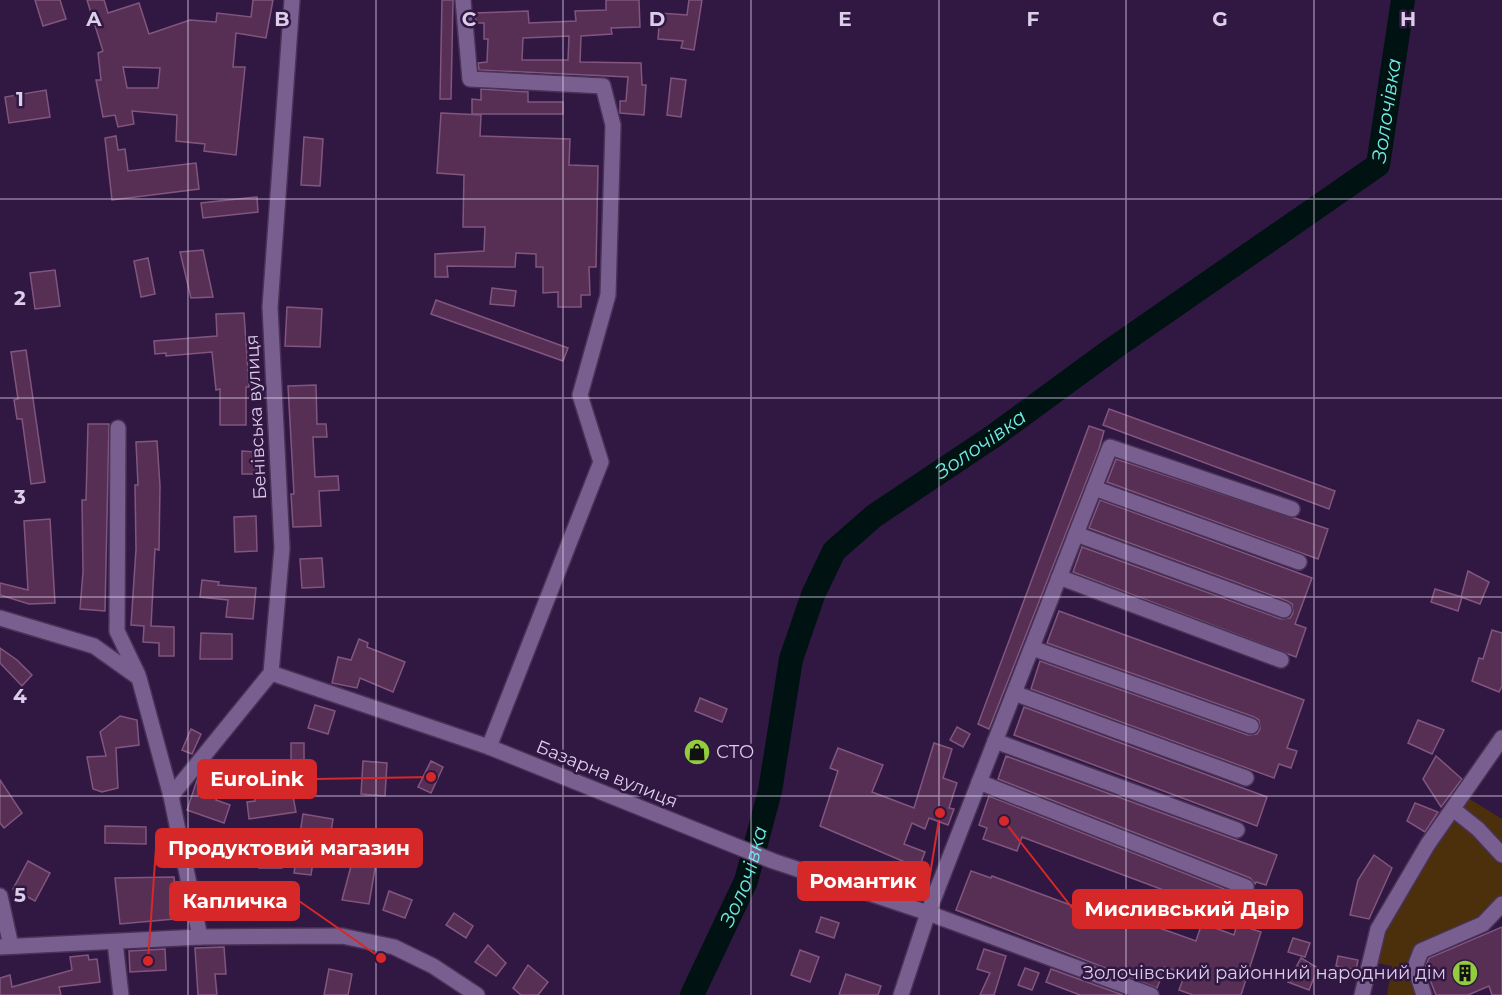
<svg xmlns="http://www.w3.org/2000/svg" width="1502" height="995" font-family="Montserrat,sans-serif">
	<style>
		.green { fill: #4c300c }
		.lines { fill: none; stroke-linecap: round; stroke-linejoin: round }
		.river { stroke: #001211; stroke-width: 24 }
		.building { fill: #572f55; stroke: #81567e; stroke-width: 1.5; fill-rule: evenodd }
		.minor-casing { stroke: #483256; stroke-width: 18 }
		.minor { stroke: #795f90; stroke-width: 15 }
		.grid { fill: none; stroke: #dccde9; stroke-width: 1.5; stroke-opacity: 0.55 }
		.labels { text-anchor: middle; dominant-baseline: central; stroke-width: 5; stroke-linejoin: round; paint-order: stroke }
		.street-label { font-size: 18px; fill: #dccde9; stroke: #311843 }
		.poi-label { font-size: 18px; fill: #dccde9; stroke: #311843; text-anchor: start }
		.water-label { font-size: 20px; font-style: italic; fill: #70ece3; stroke: #311843 }
		.grid-label { font-size: 20px; text-anchor: middle; font-weight: bold; fill: #dccde9; stroke: #311843; stroke-width: 5; stroke-linejoin: round; paint-order: stroke }
		.leader { fill: none; stroke: #d62828; stroke-width: 2 }
		.callout-dot { fill: #d62828; stroke: #311843; stroke-width: 2 }
		.callout { fill: #d62828; stroke: #d62828; stroke-width: 2 }
		.callout-label { font-size: 20px; text-anchor: middle; font-weight: bold; fill: #fff }
	</style>
	<rect width="100%" height="100%" fill="#311843"/>
	<path class="green" d="M1468,798l34,21v85l-19,20 -62,27 3,44h-37l5,-29 -15,-3 6,-32 49,-83z"/>
	<g class="lines">
		<path class="river" id="s1" d="M692,995l54,-114 24,-90 21,-132 22,-64 21,-44 40,-35 121,-81 116,-85 267,-185 25,-165"/>
	</g>
	<g class="building">
		<path d="M35,0h25l6,19 -23,7z"/>
		<path d="M87,0h17l4,13 31,-10 10,31 41,-14 26,2 1,-9 34,4 2,-17h20l-7,38 -30,-5 -3,34h12l-9,88 -32,-4 1,-7 -29,-3 1,-26 -45,-4 2,13 -16,3 -3,-12 -12,2 -7,-37h5l-3,-27 5,-2zM123,67l37,1 -2,20h-31z"/>
		<path d="M442,0h11l-2,99h-11z"/>
		<path d="M606,0h33l1,27 -29,1 1,6 -31,2 -1,26 61,1 1,22h4l-2,30 -24,-2v-12h6l2,-24 -149,-7 -1,-7 9,-1 1,-23h-4v-16h-8l-1,-10 53,-2 1,12 47,-2 -1,-10 31,-1zM569,36l-1,24h-46l1,-22z"/>
		<path d="M689,0h13l-8,50 -13,-2 2,-7 -25,-2 2,-26 27,2z"/>
		<path d="M671,78l15,2 -5,37 -14,-2z"/>
		<path d="M481,89l47,3v10h35v12h-91v-15l9,1z"/>
		<path d="M46,90l4,27 -41,6 -4,-26z"/>
		<path d="M441,113l40,2 -1,21 90,3 -1,26 29,1 -2,101h-7l1,28h-9v12h-23v-15l-15,1v-26h-7v-13l-20,-1 -1,14 -68,-1 1,11h-13v-23l49,-3 1,-24h-22l1,-52 -27,-2z"/>
		<path d="M116,136l2,14 7,-1 3,22 68,-8 3,26 -87,11 -7,-62z"/>
		<path d="M304,137l19,2 -3,47 -19,-1z"/>
		<path d="M257,197l1,15 -55,6 -2,-15z"/>
		<path d="M203,250l10,47 -22,1 -11,-46z"/>
		<path d="M148,258l7,36 -14,3 -7,-36z"/>
		<path d="M55,270l5,36 -25,3 -5,-36z"/>
		<path d="M492,288l24,3 -2,15 -24,-2z"/>
		<path d="M436,300l132,48 -5,13 -132,-47z"/>
		<path d="M287,307l35,2 -2,38 -35,-1z"/>
		<path d="M244,313l5,74h-3v38h-26v-36l-4,1 -4,-38 -46,4v-3l-11,1 -1,-13 63,-5 -1,-22z"/>
		<path d="M26,350l19,132 -14,2 -9,-65h-5l-3,-19 4,-1 -7,-47z"/>
		<path d="M316,385l1,39h9l1,13h-14l2,40 23,-1 1,14 -20,1 2,35 -28,1 -2,-33h3l-6,-108z"/>
		<path d="M1109,409l226,82 -6,18 -226,-84z"/>
		<path d="M88,424h21l-4,187 -25,-2 3,-37 -1,-72h4z"/>
		<path d="M1089,426l15,5 -5,18 -110,280 -11,-5z"/>
		<path d="M157,441l3,45 -1,64 -4,-1 -4,77 23,1v29h-15v-13l-16,-1 1,-16 -13,-1 5,-76 -1,-64h3l-2,-43z"/>
		<path d="M242,451l15,1v22h-15z"/>
		<path d="M1116,459l212,70 -10,30 -211,-77z"/>
		<path d="M1100,500l212,78 -17,46 11,4 -10,29 -223,-85 9,-25 199,72 9,-1 3,-5 -1,-9 -5,-3 -198,-73z"/>
		<path d="M256,516l1,35 -22,1 -1,-35z"/>
		<path d="M50,519l5,84 -26,1 -29,-9v-12l28,7 -4,-69z"/>
		<path d="M322,558l2,29 -22,1 -2,-29z"/>
		<path d="M1468,571l21,11 -9,22 -19,-7z"/>
		<path d="M202,580l17,2 -1,3 38,3 -3,31 -27,-2 2,-17 -28,-3z"/>
		<path d="M1435,589l27,8 -4,14 -27,-9z"/>
		<path d="M1059,611l245,89 -17,48 10,3 -6,17 -12,-4 -5,14 -243,-89 9,-28 208,74 9,-1 3,-5 -1,-9 -5,-3 -207,-74z"/>
		<path d="M1492,630l10,3v53l-3,6 -27,-11 7,-23 4,1z"/>
		<path d="M201,633l31,1v25h-32z"/>
		<path d="M359,639l9,4 -1,4 38,15 -12,30 -33,-14 -3,10 -25,-5 6,-26 13,3z"/>
		<path d="M0,648l17,12 15,15 -10,11 -22,-23z"/>
		<path d="M700,698l27,11 -5,13 -27,-11z"/>
		<path d="M315,705l20,6 -7,23 -20,-6z"/>
		<path d="M1024,707l243,90 -10,29 -243,-91z"/>
		<path d="M120,716l17,4 2,25 -23,3 2,40 -16,4 -9,-3 -6,-32 19,-1 -6,-24z"/>
		<path d="M1418,720l26,10 -12,24 -24,-11z"/>
		<path d="M957,727l13,7 -7,13 -13,-7z"/>
		<path d="M191,729l10,5 -9,20 -10,-4z"/>
		<path d="M291,743h13v33h7l-1,16 -18,-1 4,21 -47,7 -2,-17 8,-1v-22h36z"/>
		<path d="M934,743l18,6 -9,29 14,5 -8,25 5,1 -6,16 -19,-7 -4,11 -13,-6 -8,21 21,8 -6,16 -99,-42 18,-55 -8,-3 8,-20 45,17 -11,27 42,16z"/>
		<path d="M1006,756l271,99 -11,30 -10,-3 -1,2 -5,-6 -252,-99z"/>
		<path d="M1436,756l26,23 -21,28 -18,-28z"/>
		<path d="M363,761l24,2 -2,33 -24,-2z"/>
		<path d="M431,761l12,6 -12,26 -13,-6z"/>
		<path d="M0,780l22,33 -18,15 -4,-5z"/>
		<path d="M197,780l24,3 -5,17 14,5 -6,18 -37,-13z"/>
		<path d="M989,796l253,100 9,-1 -5,15 -53,-20 -3,10 -168,-63 -5,14 -34,-12 4,-11 -8,-3z"/>
		<path d="M1415,803l23,9 -13,20 -18,-11z"/>
		<path d="M303,814l30,5 -4,25 -13,-2 -5,33 -17,-2z"/>
		<path d="M105,826l41,1v17l-41,-1z"/>
		<path d="M282,834v34h-23l-1,-33z"/>
		<path d="M354,855l22,8 -7,41 -27,-4z"/>
		<path d="M1374,855l18,13 -23,51 -19,-4 8,-35z"/>
		<path d="M28,861l22,12 -15,28 -22,-12z"/>
		<path d="M971,871l20,7 1,-2 111,41 3,-8 90,32 6,-18 32,12 3,-11 24,8 -20,63h-48l-14,-5 6,-16 -20,-7 -8,21 -201,-78z"/>
		<path d="M174,877l2,19 -2,23 -54,5 -5,-46z"/>
		<path d="M389,891l23,9 -7,18 -22,-8z"/>
		<path d="M454,913l19,13 -7,12 -20,-13z"/>
		<path d="M821,917l18,6 -5,15 -18,-6z"/>
		<path d="M1502,927v68h-10l-3,-9 -21,9h-32l-11,-28 4,-9z"/>
		<path d="M1293,938l17,5 -5,14 -17,-5z"/>
		<path d="M488,945l18,18 -10,13 -21,-14z"/>
		<path d="M224,947l2,27h-11l2,21h-19l-3,-47z"/>
		<path d="M165,949l1,21 -36,2 -1,-21z"/>
		<path d="M984,949l22,7 -12,39h-14l10,-22 -13,-4z"/>
		<path d="M800,950l19,7 -9,25 -19,-7z"/>
		<path d="M88,955l1,5 8,-1 3,23 -41,5 2,8h-61v-17l10,-3 2,12 60,-17 -2,-13z"/>
		<path d="M1338,956l20,4 -2,10 -20,-4z"/>
		<path d="M1301,958l17,10 -9,22 -21,-8z"/>
		<path d="M528,965l20,17 -10,13h-17l-8,-7z"/>
		<path d="M1025,968l14,5 -7,17 -14,-5z"/>
		<path d="M329,969l23,5 -4,21h-24z"/>
		<path d="M1051,969l72,26h-43l-34,-13z"/>
		<path d="M846,974l35,12 -3,9h-39z"/>
	</g>
	<g class="lines">
		<defs>
			<g id="minor">
				<path d="M463,0l7,79 133,7 10,39 -5,170 -28,100 21,67 -112,285"/>
				<path d="M118,428l-1,203 21,44"/>
				<path d="M1094,488l205,74"/>
				<path d="M1076,534l208,76"/>
				<path d="M1059,577l222,83"/>
				<path d="M0,618l94,28 45,32 32,118 29,141"/>
				<path d="M1032,648l219,78"/>
				<path d="M271,673l218,74 284,114 155,52 223,82"/>
				<path d="M1014,693l232,85"/>
				<path d="M995,741l242,89"/>
				<path d="M979,782l267,105"/>
				<path d="M171,796l100,-123 11,-125 -12,-241 22,-307"/>
				<path d="M1453,809l25,20 24,26"/>
				<path d="M0,896l11,50"/>
				<path d="M115,942l6,53"/>
				<path d="M0,947l200,-10 142,-1 52,11 39,19 44,29"/>
				<path d="M901,995l27,-82 182,-466 182,62"/>
				<path d="M1362,995l16,-66 50,-85 74,-106"/>
				<path d="M1424,995l-9,-28 6,-16 62,-27 19,-20"/>
			</g>
		</defs>
		<use href="#minor" class="minor-casing"/>
		<use href="#minor" class="minor"/>
	</g>
	<path class="grid" d="M188,0v995M376,0v995M563,0v995M751,0v995M939,0v995M1126,0v995M1314,0v995M0,199h1502M0,398h1502M0,597h1502M0,796h1502"/>
	<defs>
		<symbol id="shop-disc" viewBox="-11 -11 22 22"><circle r="9.5" fill="#93cc3d" stroke="#311843"/><path d="M-5-2.5h2.3a2.7 3.5 0 0 1 5.4 0H5L5.5 6h-11ZM-1.5-2.5h3a1.5 2.3 0 0 0-3 0Z" fill="#111"/></symbol>
		<symbol id="building-disc" viewBox="-11 -11 22 22"><circle r="9.5" fill="#93cc3d" stroke="#311843"/><path d="M-4-6H4V6H1V3H-1V6H-4ZM-2.5-4.3h1.7v1.8h-1.7ZM.8-4.3h1.7v1.8H.8ZM-2.5-1h1.7V.8h-1.7ZM.8-1h1.7V.8H.8Z" fill="#111"/></symbol>
	</defs>
	<g fill-rule="evenodd">
		<use href="#shop-disc" x="682" y="737" width="30" height="30"/>
		<use href="#building-disc" x="1450" y="958" width="30" height="30"/>
	</g>
	<g class="labels">
		<g class="street-label">
			<text transform="translate(256 417) rotate(-93)">Бенівська вулиця</text>
			<text transform="translate(607 774) rotate(22)">Базарна вулиця</text>
		</g>
		<g class="poi-label">
			<text x="716" y="752">СТО</text>
			<text x="1446" y="973" text-anchor="end">Золочівський районний народний дім</text>
		</g>
		<g class="water-label">
			<text stroke="none"><textPath href="#s1" startOffset="1192">Золочівка</textPath></text>
			<text stroke="none"><textPath href="#s1" startOffset="651">Золочівка</textPath></text>
			<text stroke="none"><textPath href="#s1" startOffset="130">Золочівка</textPath></text>
		</g>
	</g>
	<g class="grid-label">
		<text x="94" y="26">A</text>
		<text x="282" y="26">B</text>
		<text x="469" y="26">C</text>
		<text x="657" y="26">D</text>
		<text x="845" y="26">E</text>
		<text x="1033" y="26">F</text>
		<text x="1220" y="26">G</text>
		<text x="1408" y="26">H</text>
		<text x="20" y="106">1</text>
		<text x="20" y="305">2</text>
		<text x="20" y="504">3</text>
		<text x="20" y="703">4</text>
		<text x="20" y="902">5</text>
	</g>
	<path class="leader" d="M431 777L316 779M148 961L156 848M940 813L929 881M381 958L299 901M1004 821L1073 909"/>
	<g class="callout-dot">
		<circle cx="431" cy="777" r="6"/>
		<circle cx="148" cy="961" r="6"/>
		<circle cx="940" cy="813" r="6"/>
		<circle cx="381" cy="958" r="6"/>
		<circle cx="1004" cy="821" r="6"/>
	</g>
	<g class="callout">
		<rect x="198" y="760" width="118" height="38" rx="6"/>
		<rect x="156" y="829" width="266" height="38" rx="6"/>
		<rect x="798" y="862" width="131" height="38" rx="6"/>
		<rect x="170" y="882" width="129" height="38" rx="6"/>
		<rect x="1073" y="890" width="229" height="38" rx="6"/>
	</g>
	<g class="callout-label">
		<text x="257" y="786">EuroLink</text>
		<text x="289" y="855">Продуктовий магазин</text>
		<text x="863" y="888">Романтик</text>
		<text x="235" y="908">Капличка</text>
		<text x="1187" y="916">Мисливський Двір</text>
	</g>
</svg>
